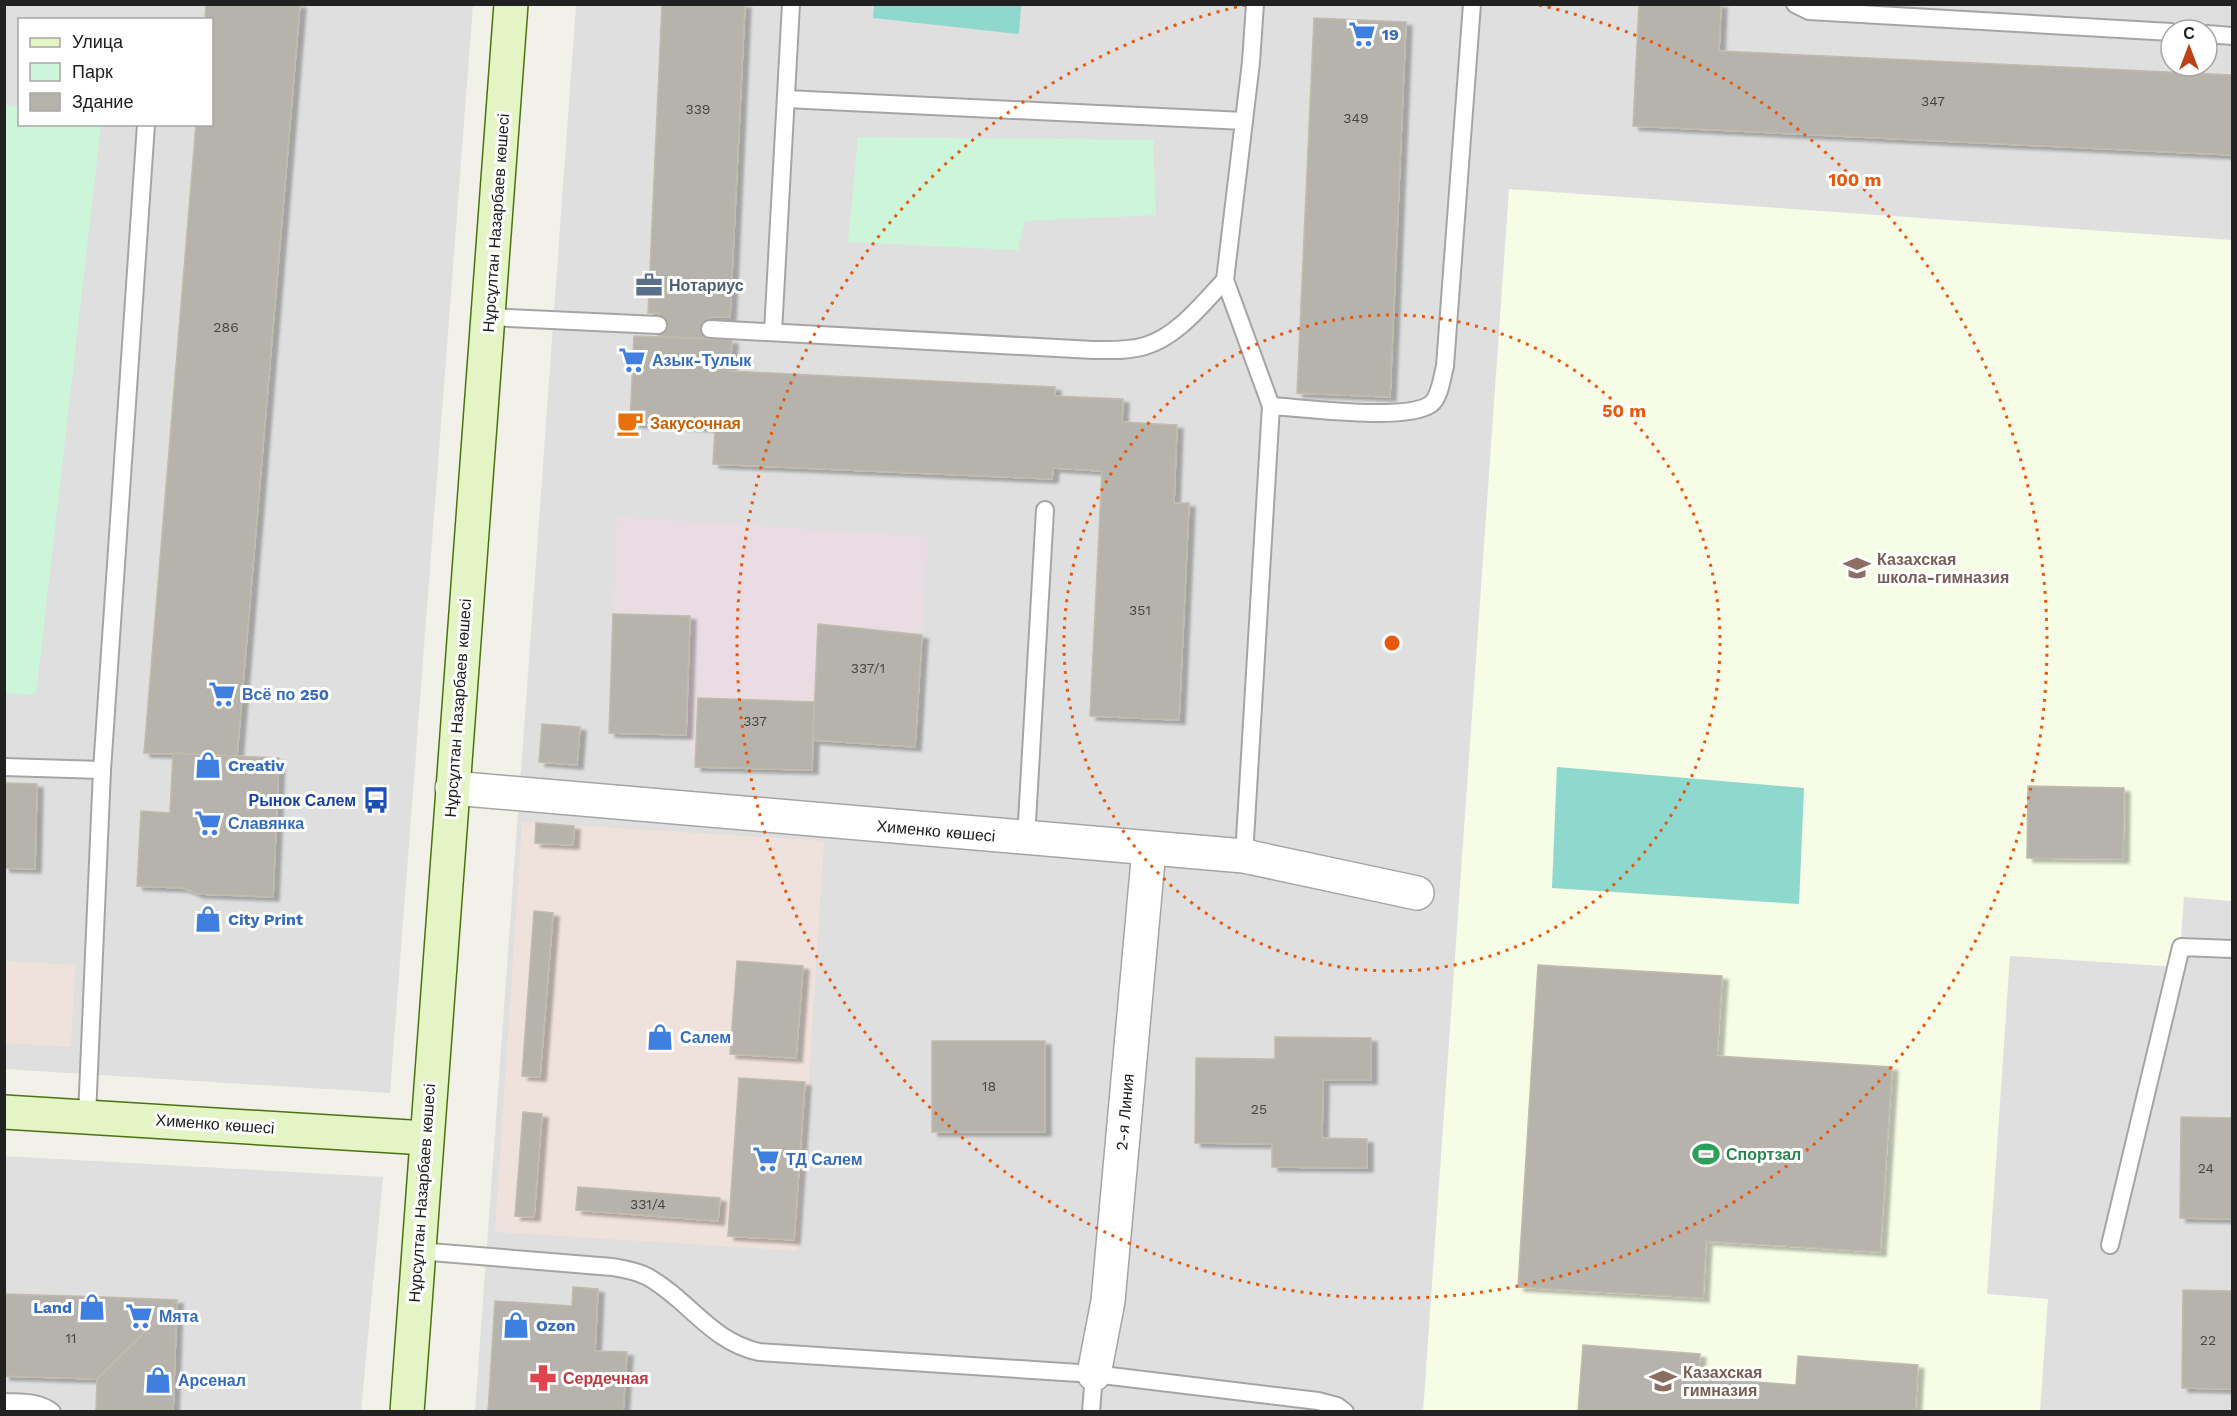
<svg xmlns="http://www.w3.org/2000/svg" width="2237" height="1416" font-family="'Work Sans',sans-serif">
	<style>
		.residential { fill: #dfdfdf; fill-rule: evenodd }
		.commercial { fill: #efe1db }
		.industrial { fill: #e9dce3 }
		.education { fill: #f7fce6 }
		.park { fill: #ccf5da }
		.pitch { fill: #8fd8ce }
		.building { fill: #b6b3ac; stroke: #c1bbad; stroke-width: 1.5; filter: url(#shadow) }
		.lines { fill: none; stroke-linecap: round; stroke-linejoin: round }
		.lane-casing { stroke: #a5a5a5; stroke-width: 20 }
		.street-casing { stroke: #a5a5a5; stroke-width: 36 }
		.secondary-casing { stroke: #4d7110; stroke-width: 36 }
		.lane { stroke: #fff; stroke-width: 16 }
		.street { stroke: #fff; stroke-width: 33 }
		.secondary { stroke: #e5f4c4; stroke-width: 33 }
		.ring { fill: none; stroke: #e8590c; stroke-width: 3; stroke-dasharray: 3 6 }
		.labels { text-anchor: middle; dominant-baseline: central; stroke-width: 6; stroke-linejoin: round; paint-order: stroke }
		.number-label { font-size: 14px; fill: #464644 }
		.shop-label { font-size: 16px; font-weight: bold; fill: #366cbe; stroke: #fff; text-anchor: start }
		.street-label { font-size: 16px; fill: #212121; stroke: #fff }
		.service-label { font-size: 16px; font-weight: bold; fill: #4e5e75; stroke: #fff; text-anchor: start }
		.food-label { font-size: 16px; font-weight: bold; fill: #c56008; stroke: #fff; text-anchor: start }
		.education-label { font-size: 16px; font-weight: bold; fill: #785e54; stroke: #fff; text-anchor: start }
		.transit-label { font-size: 16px; font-weight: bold; fill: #164399; stroke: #fff; text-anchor: end }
		.leisure-label { font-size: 16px; font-weight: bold; fill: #27864d; stroke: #fff; text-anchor: start }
		.health-label { font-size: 16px; font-weight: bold; fill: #be3a42; stroke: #fff; text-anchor: start }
		.centre { fill: #e8590c; stroke: #fff; stroke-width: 3 }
		.ring-label { font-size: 18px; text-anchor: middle; font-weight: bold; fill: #e8590c; stroke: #fff; stroke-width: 6; stroke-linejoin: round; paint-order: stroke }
	</style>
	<defs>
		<filter id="shadow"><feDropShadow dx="6" dy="4" stdDeviation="1.5" flood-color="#0004"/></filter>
	</defs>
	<rect width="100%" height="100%" fill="#f1f0e9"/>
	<g class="residential">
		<path d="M4,5h469l-83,1088 -385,-24zM20,20h192v104h-192z"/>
		<path d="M576,5h1656v1406l-1757,1zM2171,30h36v36h-36z"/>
		<path d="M4,1156l379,21 -22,234h-356z"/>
	</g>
	<g class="commercial">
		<path d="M522,822l302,19 -26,410 -303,-19z"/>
		<path d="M5,961l70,4 -4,82 -66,-4z"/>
	</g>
	<path class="industrial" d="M617,517l311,20 -13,210 -101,-7 -2,30 -116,-3 -10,-32 -77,-2z"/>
	<path class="education" d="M1509,189l723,51v661l-48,-4 -5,70 -169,-11 -23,338 61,5 -8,112 -617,1z"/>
	<g class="park">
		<path d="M4,105l15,2 1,17 81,1 -65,570 -31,-2z"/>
		<path d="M858,137l295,3 3,75 -131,6 -7,29 -170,-8z"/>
	</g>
	<g class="pitch">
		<path d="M874,5h147l-2,29 -146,-16z"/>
		<path d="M1557,767l247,21 -5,116 -247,-16z"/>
	</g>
	<g class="building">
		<path d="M206,4h94l-63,752 -93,-3 52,-629h16v-104h-7z"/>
		<path d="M662,4h83l-15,313h-20l-1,22 -51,-3 1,-23h-11z"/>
		<path d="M1639,4h82l-2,47 513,24v80l-599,-29z"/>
		<path d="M1314,18l92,4 -16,375 -93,-4z"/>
		<path d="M634,336l98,4 -2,31 325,16v9l68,3 -1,23 55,3 -3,78h15l-10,217 -89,-4 12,-245 -49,-3 -1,11 -339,-15 2,-36 -85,-5z"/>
		<path d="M613,614l77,2 -4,119 -77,-2z"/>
		<path d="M818,624l104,11 -7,112 -102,-7z"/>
		<path d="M698,698l116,4 -2,68 -117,-3z"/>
		<path d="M542,724l38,3 -3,38 -38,-3z"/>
		<path d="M173,753l106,5 -6,139 -75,-3 -15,-6 -46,-2 4,-75 29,2z"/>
		<path d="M4,783l33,1 -2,85 -31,-1z"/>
		<path d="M2028,786l96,2 -1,71 -96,-1z"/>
		<path d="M536,823l38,3 -1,19 -38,-2z"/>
		<path d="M534,911l19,2 -13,164 -18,-1z"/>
		<path d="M737,961l66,5 -7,92 -66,-4z"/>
		<path d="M1538,965l184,11 -5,80 175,11 -12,185 -174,-11 -3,57 -185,-11z"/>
		<path d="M1275,1037l96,1v42h-48l-1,58 45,1v29l-95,-1v-23l-77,-1 1,-85 79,1z"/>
		<rect x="932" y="1041" width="113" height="91"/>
		<path d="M739,1078l66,4 -11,158 -66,-4z"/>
		<path d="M523,1112l19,2 -8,103 -19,-1z"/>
		<path d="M2181,1117l51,1v101l-52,-1z"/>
		<path d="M578,1187l142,11 -2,23 -142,-11z"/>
		<path d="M573,1287l25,2 -3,62 32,1 -4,60h-135l7,-111 77,5z"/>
		<path d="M2183,1290l49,1v98l-50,-1z"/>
		<path d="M4,1294l101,3 72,3 -80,79 -93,-3z"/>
		<path d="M177,1300l-4,112h-77l1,-33z"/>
		<path d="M1583,1345l117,9 -2,24 98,7 2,-29 120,9 -3,47h-337z"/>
	</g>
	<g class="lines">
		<defs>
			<g id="lane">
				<path d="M1795,4l14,7 362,21"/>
				<path d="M2207,34l25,2"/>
				<path d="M786,99l458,22"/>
				<path d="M489,317l169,8"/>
				<path d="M710,329l383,21c17,0 35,1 52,-4 33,-10 57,-42 80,-66"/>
				<path d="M773,332l18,-328"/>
				<path d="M1271,406c34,2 135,16 160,-2 9,-7 11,-27 14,-38l27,-362"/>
				<path d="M4,767l98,3"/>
				<path d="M1026,839l19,-329"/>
				<path d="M1244,856l27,-450 -46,-126 26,-218 4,-58"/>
				<path d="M87,1116l15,-346 44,-646"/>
				<path d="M2110,1245l71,-298 51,2"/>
				<path d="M418,1251l194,16c12,2 25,4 36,10 41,23 62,64 111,75l335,22 224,27 19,5 8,6"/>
				<path d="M4,1402c17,1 34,-1 48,10"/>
				<path d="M1091,1412l3,-38"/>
			</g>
			<g id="street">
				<path d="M452,788l792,68 173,37"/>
				<path d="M1094,1374l14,-73 41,-452"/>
			</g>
			<g id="secondary">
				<path d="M4,1112l422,26"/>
				<path d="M407,1412l104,-1408"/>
			</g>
		</defs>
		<use href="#lane" class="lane-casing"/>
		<use href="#street" class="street-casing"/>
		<use href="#secondary" class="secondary-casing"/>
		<use href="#lane" class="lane"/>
		<use href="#street" class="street"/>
		<use href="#secondary" class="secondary"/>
	</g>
	<g class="ring">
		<circle cx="1392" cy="643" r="328"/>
		<path d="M1539 5A655 655 0 1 1 1245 5"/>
	</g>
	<defs>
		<symbol id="supermarket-bare" viewBox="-9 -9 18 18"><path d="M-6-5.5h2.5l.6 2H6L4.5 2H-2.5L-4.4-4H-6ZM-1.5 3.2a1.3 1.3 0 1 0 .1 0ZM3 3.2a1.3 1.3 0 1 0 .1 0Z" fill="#3f7fe0" stroke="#fff" stroke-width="2.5" paint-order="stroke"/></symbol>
		<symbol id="office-bare" viewBox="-9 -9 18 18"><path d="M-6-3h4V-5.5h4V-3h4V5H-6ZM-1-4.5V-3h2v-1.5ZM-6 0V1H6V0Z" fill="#5c6f8a" stroke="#fff" stroke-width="2.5" paint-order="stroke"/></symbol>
		<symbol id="cafe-bare" viewBox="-9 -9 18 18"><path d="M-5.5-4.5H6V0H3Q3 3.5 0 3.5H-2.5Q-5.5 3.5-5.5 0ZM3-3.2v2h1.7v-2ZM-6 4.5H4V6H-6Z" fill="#e8710a" stroke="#fff" stroke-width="2.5" paint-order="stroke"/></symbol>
		<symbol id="school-bare" viewBox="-9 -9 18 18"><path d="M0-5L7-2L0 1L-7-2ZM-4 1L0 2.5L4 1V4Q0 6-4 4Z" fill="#8d6e63" stroke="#fff" stroke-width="2.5" paint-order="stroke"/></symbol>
		<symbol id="shop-bare" viewBox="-9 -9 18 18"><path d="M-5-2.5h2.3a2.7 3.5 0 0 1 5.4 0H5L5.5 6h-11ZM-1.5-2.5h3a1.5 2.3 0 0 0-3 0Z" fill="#3f7fe0" stroke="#fff" stroke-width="2.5" paint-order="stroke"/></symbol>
		<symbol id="bus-bare" viewBox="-9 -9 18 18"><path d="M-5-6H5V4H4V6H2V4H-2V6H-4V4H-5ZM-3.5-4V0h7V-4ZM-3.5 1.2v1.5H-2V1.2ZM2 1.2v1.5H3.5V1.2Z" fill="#1a4fb4" stroke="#fff" stroke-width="2.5" paint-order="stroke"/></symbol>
		<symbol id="stadium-bare" viewBox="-9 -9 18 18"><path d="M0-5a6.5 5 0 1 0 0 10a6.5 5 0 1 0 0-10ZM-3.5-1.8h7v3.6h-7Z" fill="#2e9e5b" stroke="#fff" stroke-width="2.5" paint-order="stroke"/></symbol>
		<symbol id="pharmacy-bare" viewBox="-9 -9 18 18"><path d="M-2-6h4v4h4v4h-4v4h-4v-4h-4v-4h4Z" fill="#e0444e" stroke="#fff" stroke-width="2.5" paint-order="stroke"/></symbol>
	</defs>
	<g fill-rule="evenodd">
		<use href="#supermarket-bare" x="1343" y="15" width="38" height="38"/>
		<use href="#office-bare" x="630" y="266" width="38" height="38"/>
		<use href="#supermarket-bare" x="613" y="341" width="38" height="38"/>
		<use href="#cafe-bare" x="611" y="404" width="38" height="38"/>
		<use href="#school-bare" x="1838" y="549" width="38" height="38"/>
		<use href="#supermarket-bare" x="203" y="675" width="38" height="38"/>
		<use href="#shop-bare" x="189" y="746" width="38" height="38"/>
		<use href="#bus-bare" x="357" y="781" width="38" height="38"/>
		<use href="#supermarket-bare" x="189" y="804" width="38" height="38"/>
		<use href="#shop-bare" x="189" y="900" width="38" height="38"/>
		<use href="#shop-bare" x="641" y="1018" width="38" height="38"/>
		<use href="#stadium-bare" x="1687" y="1135" width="38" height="38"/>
		<use href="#supermarket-bare" x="747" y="1140" width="38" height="38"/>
		<use href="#shop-bare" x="73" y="1288" width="38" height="38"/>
		<use href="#supermarket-bare" x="120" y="1297" width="38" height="38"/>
		<use href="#shop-bare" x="497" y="1306" width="38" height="38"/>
		<use href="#pharmacy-bare" x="524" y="1359" width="38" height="38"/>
		<use href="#shop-bare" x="139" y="1361" width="38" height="38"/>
		<use href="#school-bare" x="1644" y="1362" width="38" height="38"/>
	</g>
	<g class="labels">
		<g class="number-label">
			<text x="1933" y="101">347</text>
			<text x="698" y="109">339</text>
			<text x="1356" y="118">349</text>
			<text x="226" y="327">286</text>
			<text x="1140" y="610">351</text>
			<text x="868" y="668">337/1</text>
			<text x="755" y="721">337</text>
			<text x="989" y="1086">18</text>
			<text x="1259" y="1109">25</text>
			<text x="2206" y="1168">24</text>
			<text x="648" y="1204">331/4</text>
			<text x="71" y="1338">11</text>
			<text x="2208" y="1340">22</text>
		</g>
		<g class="shop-label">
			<text x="1382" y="34">19</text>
			<text x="652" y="360">Азык-Тулык</text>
			<text x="242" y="694">Всё по 250</text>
			<text x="228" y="765">Creativ</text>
			<text x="228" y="823">Славянка</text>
			<text x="228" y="919">City Print</text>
			<text x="680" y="1037">Салем</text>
			<text x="786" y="1159">ТД Салем</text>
			<text x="72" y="1307" text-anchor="end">Land</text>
			<text x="159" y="1316">Мята</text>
			<text x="536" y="1325">Ozon</text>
			<text x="178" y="1380">Арсенал</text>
		</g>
		<g class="street-label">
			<text transform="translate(496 223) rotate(-86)">Нұрсұлтан Назарбаев көшесі</text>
			<text transform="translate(458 708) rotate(-86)">Нұрсұлтан Назарбаев көшесі</text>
			<text transform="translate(936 831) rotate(5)">Хименко көшесі</text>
			<text transform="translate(1125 1112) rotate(-85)">2-я Линия</text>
			<text transform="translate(215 1124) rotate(4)">Хименко көшесі</text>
			<text transform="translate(422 1193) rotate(-86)">Нұрсұлтан Назарбаев көшесі</text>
		</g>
		<g class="service-label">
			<text x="669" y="285">Нотариус</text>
		</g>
		<g class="food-label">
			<text x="650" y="423">Закусочная</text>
		</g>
		<g class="education-label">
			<text x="1877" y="559">Казахская<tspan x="1877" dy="18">школа-гимназия</tspan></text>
			<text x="1683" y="1372">Казахская<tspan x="1683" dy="18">гимназия</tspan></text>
		</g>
		<g class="transit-label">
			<text x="356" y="800">Рынок Салем</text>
		</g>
		<g class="leisure-label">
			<text x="1726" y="1154">Спортзал</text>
		</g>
		<g class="health-label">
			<text x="563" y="1378">Сердечная</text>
		</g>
	</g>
	<circle cx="1392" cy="643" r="9" class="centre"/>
	<g class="ring-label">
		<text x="1855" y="186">100 m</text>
		<text x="1624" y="417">50 m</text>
	</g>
	<rect width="2237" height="1416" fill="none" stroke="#212121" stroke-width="12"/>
	<rect x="18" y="18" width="195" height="108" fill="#ffffff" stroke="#a6a6a6" stroke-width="1.5"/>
	<rect x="30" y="38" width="30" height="9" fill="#e5f4c4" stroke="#a6a6a6" stroke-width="1.5"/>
	<text x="72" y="48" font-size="18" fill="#212121">Улица</text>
	<rect x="30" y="63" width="30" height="18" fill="#ccf5da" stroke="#a6a6a6" stroke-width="1.5"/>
	<text x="72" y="78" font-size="18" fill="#212121">Парк</text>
	<rect x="30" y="93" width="30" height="18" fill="#b6b3ac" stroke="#a6a6a6" stroke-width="1.5"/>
	<text x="72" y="108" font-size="18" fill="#212121">Здание</text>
	<g transform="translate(2189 48)"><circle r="28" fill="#ffffff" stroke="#a6a6a6" stroke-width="1.5"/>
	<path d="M0-4.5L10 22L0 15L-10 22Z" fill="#bf4014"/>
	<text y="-9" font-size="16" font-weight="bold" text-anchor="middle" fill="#212121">С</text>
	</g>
</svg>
